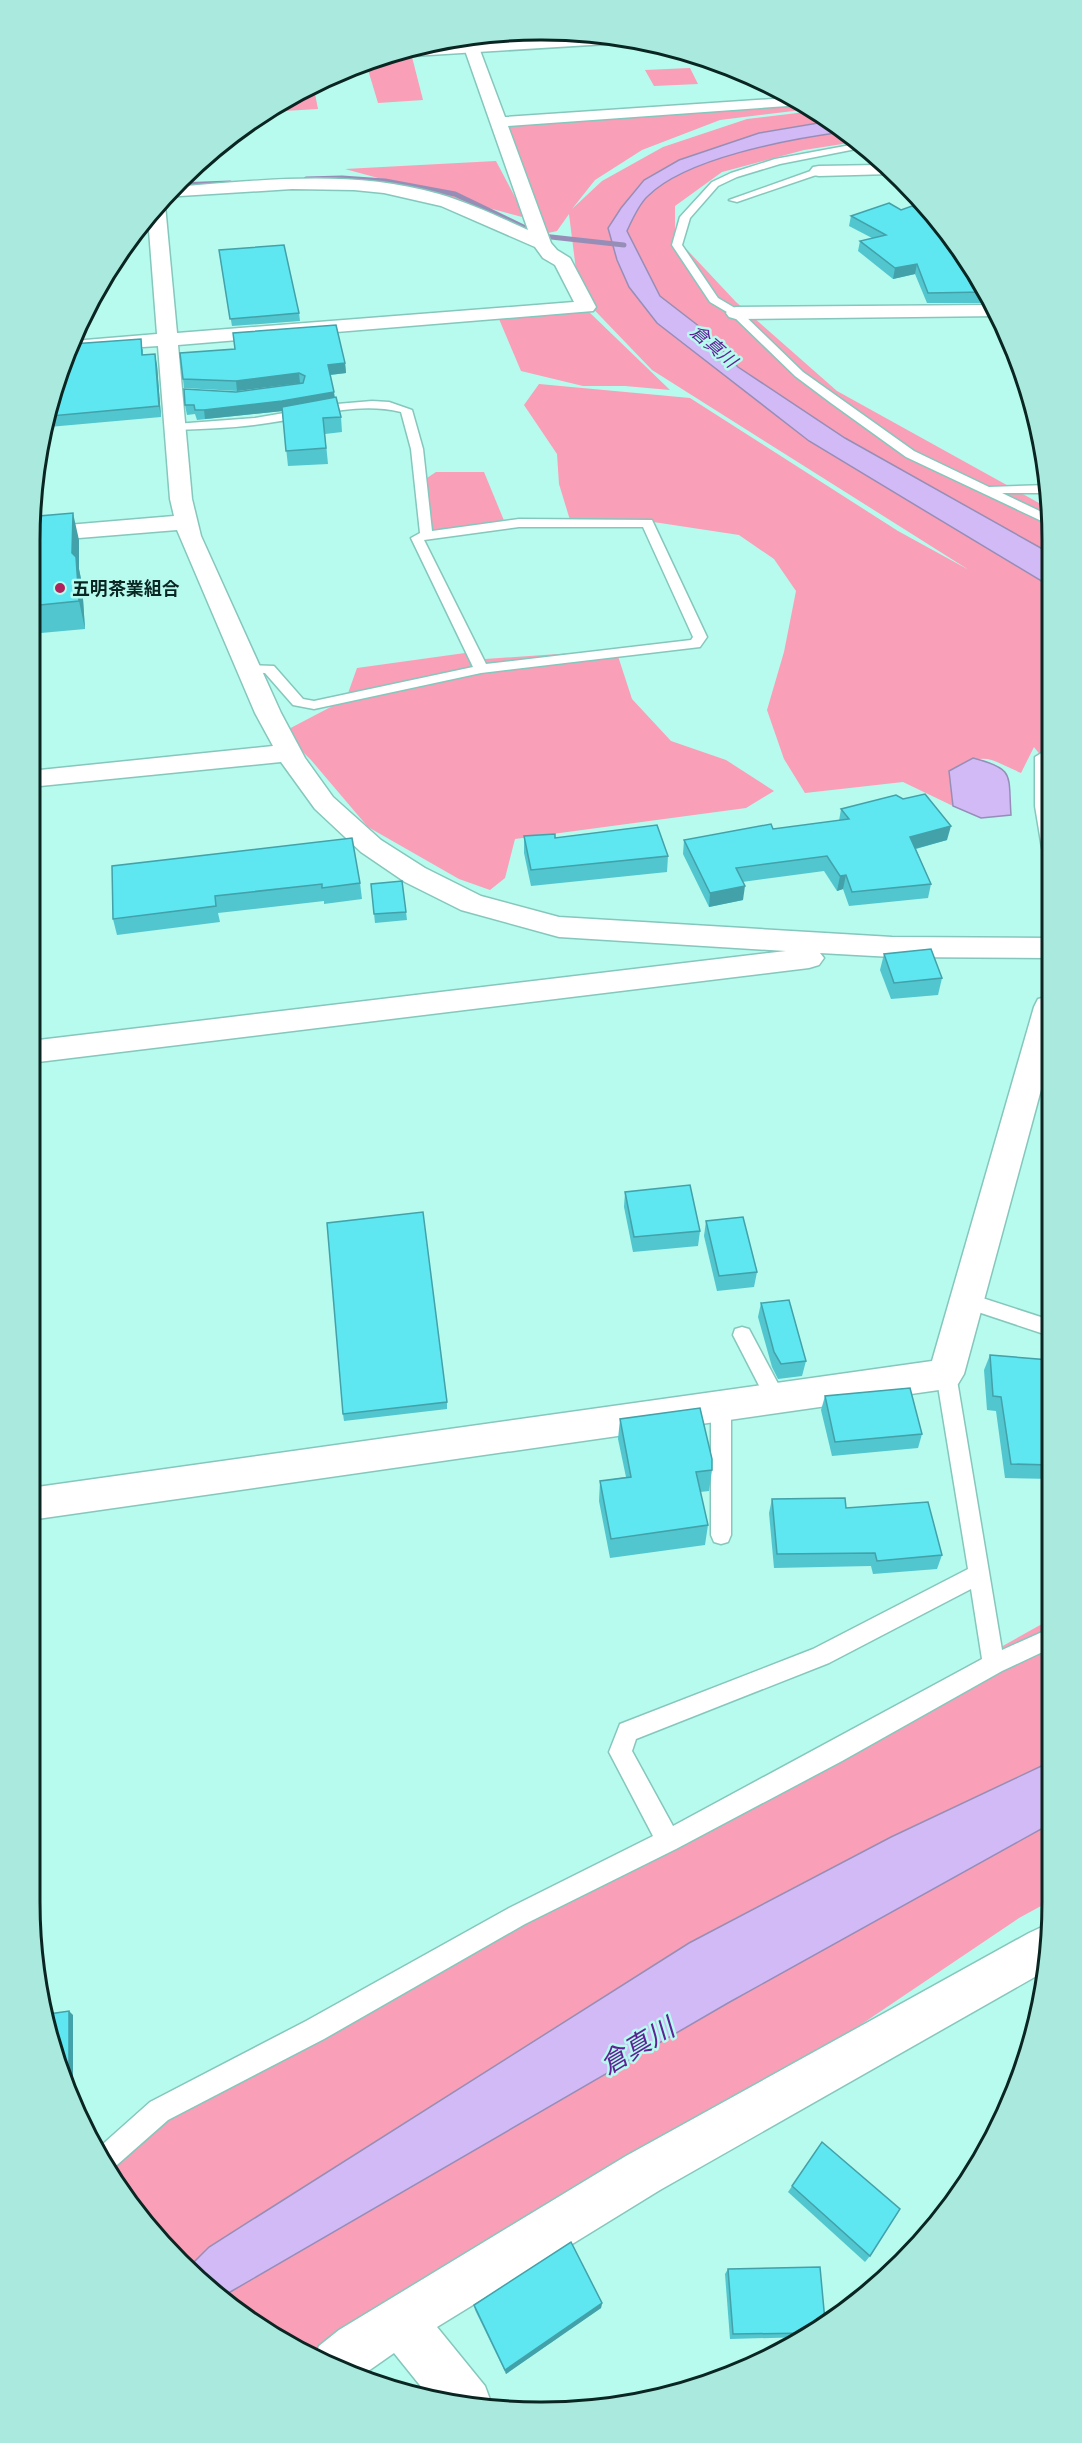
<svg xmlns="http://www.w3.org/2000/svg" width="1082" height="2443" font-family="Poppins,'Noto Sans JP',sans-serif">
	<style>
		.green { fill: #f99fb7 }
		.water { fill: #d2baf7; stroke: #968eb7; stroke-width: 1.5 }
		.lines { fill: none; stroke-linecap: round; stroke-linejoin: round }
		.stream { stroke: #968eb7; stroke-width: 5 }
		.service-casing { stroke: #85c7bc; stroke-width: 3 }
		.minor-casing { stroke: #85c7bc; stroke-width: 3 }
		.primary-casing { stroke: #85c7bc; stroke-width: 3 }
		.service { fill: #fff; fill-rule: evenodd }
		.minor { fill: #fff; fill-rule: evenodd }
		.primary { fill: #fff; fill-rule: evenodd }
		.wall { fill: #51c6cf }
		.shaded-wall { fill: #42a1a9 }
		.building { fill: #5ee6f1; stroke: #42a1a9; stroke-width: 1.5 }
		.poi-dot { fill: #af225b; stroke: #b7faee; stroke-width: 2 }
		.labels { text-anchor: middle; dominant-baseline: central; stroke-width: 5; stroke-linejoin: round; paint-order: stroke }
		.far-water-label { font-size: 18px; font-style: italic; fill: #5e2296; stroke: #b7faee }
		.far-poi-label { font-size: 18px; font-weight: bold; fill: #0a2622; stroke: #b7faee; text-anchor: start }
		.near-water-label { font-size: 27px; font-style: italic; fill: #5e2296; stroke: #b7faee }
		.rim { fill: none; stroke: #0a2622; stroke-width: 3 }
	</style>
	<rect width="100%" height="100%" fill="#b7faee"/>
	<g class="green">
		<path d="M412,57l11,43 -45,3 -12,-40 12,-4z"/>
		<path d="M690,68l8,16 -44,2 -9,-16z"/>
		<path d="M314,89l4,20 -51,3 36,-22z"/>
		<path d="M801,104l9,5 -90,11 -78,30 -47,30 -23,29 30,-28 61,-34 84,-28 67,-8 11,5 30,26 -51,8 -82,22 -47,34v31l61,65 101,89 211,117v247l-6,2 -8,-10 -13,26c-35,-16 -38,-22 -72,1l4,32 -50,-24 -98,11 -21,-34 -17,-49 17,-58 12,-61 -22,-32 -35,-24 -92,-14 -77,-1 -11,-36 -2,-30 -33,-49 15,-21 151,14 208,133 71,39 -317,-200 -73,-76 -10,-80 -12,17 -9,2 -41,-108z"/>
		<path d="M496,161l30,57 -181,-49z"/>
		<path d="M588,311l82,79 -45,-4h-42l-62,-15 -22,-52z"/>
		<path d="M436,472h48l21,51 -28,5 -47,3 -3,-53z"/>
		<path d="M616,650l16,49 39,42 55,19 48,31 -28,17 -231,31 -10,39 -15,12 -31,-11 -91,-52 -57,-67 -28,-28 63,-33 11,-31 108,-15 6,7z"/>
		<path d="M1051,1619l1,281 -33,18 -669,451 -65,-25 -128,-105 -54,-75 132,-89z"/>
	</g>
	<g class="water">
		<path d="M830,121l13,11c-53,7 -157,26 -195,64 -9,8 -16,24 -21,35l33,65 40,31 38,40 107,71 203,114v33l-239,-144 -152,-118 -28,-36 -12,-27 -9,-32 13,-20 23,-28 35,-20 80,-27z"/>
		<path d="M973,758c43,11 35,17 38,57l-30,3 -28,-12 -4,-35z"/>
		<path d="M1052,1761v62l-324,180 -503,292 -35,-29 19,-19 480,-304 202,-106z"/>
	</g>
	<g class="lines">
		<g class="stream">
			<path d="M306,179l36,-1 43,3 70,13 87,42 82,9"/>
			<path d="M177,185l53,-2"/>
		</g>
		<defs>
			<g id="service">
				<path d="M856,144l5,4 -81,16 -43,13 -19,9 -28,32 -8,27 36,53 22,13 63,61 111,79 75,36 59,-2v8h-46l46,22v9l-142,-67 -75,-54 -36,-27 -63,-61 -22,-13 -38,-57 8,-28 32,-35 19,-9 44,-14z"/>
				<path d="M819,168l3,1v4l-85,29 -8,-2z"/>
				<path d="M372,401l17,1 23,8 11,39 9,82 87,-12 133,1 55,117 -7,10 -219,26 -167,36 -21,-4 -28,-32 -21,-1 -2,-3 7,-4 25,1 29,33 11,2 159,-34 -62,-129 9,-5 -9,-84 -10,-37c-45,-11 -89,5 -133,11 -31,5 -62,6 -93,7l-6,-3 6,-3 80,-6 82,-14zM519,527h124l50,110 -2,3 -205,24 -62,-124z"/>
				<path d="M1048,749l1,104 -7,-5 -7,-42v-49z"/>
				<path d="M967,1293l83,27v16l-90,-30 -2,-5 2,-5z"/>
				<path d="M742,1327l7,2 34,64 3,6 -3,6 -7,2 -7,-2 -36,-70 2,-6z"/>
				<path d="M946,1366l7,2 3,6 46,276 49,-22v20l-49,23 -160,90 -166,88 -151,75 -201,115 -156,81 -59,52 -14,-21 55,-49 156,-81 203,-113 144,-72 -44,-84 11,-28 193,-75 155,-80 -32,-195 3,-6zM971,1589l11,70 -309,167 -41,-75 4,-12 193,-76z"/>
				<path d="M721,1398l7,2 3,6v129l-3,7 -7,2 -7,-2 -3,-7v-129l3,-6z"/>
			</g>
			<g id="minor">
				<path d="M475,37l30,80 282,-19 15,7 -294,21 43,117 6,7 13,8 26,49 -3,4 -415,34 14,154 9,37 80,177 24,45 28,39 48,43 44,28 56,28 78,21 333,20 157,1v20l-157,-1 -72,-4 4,5 -5,7 -10,3 -779,95v-22l756,-90 -227,-14 -98,-27 -56,-28 -44,-30 -46,-43 -34,-47 -251,25v-16l243,-25 -18,-33 -78,-183 -147,12 2,-14 142,-12 -4,-17 -12,-153 -90,6 5,-11 84,-7 -9,-117 12,-16 5,4 12,128 397,-31 -19,-37 -12,-7 -8,-11 -94,-41 -57,-13 -30,-3 -62,-1 -128,8 11,-10c87,-7 178,-18 264,7 31,9 60,23 89,36l-67,-191z"/>
				<path d="M880,165l11,9 -72,2 -6,-1 -3,-4 3,-4 6,-1z"/>
				<path d="M993,305l7,11 -264,3 -7,-2 -3,-4 3,-4 7,-2z"/>
				<path d="M1049,996v64l-85,314 -6,10 -12,5 -916,131v-32l902,-127 102,-354 4,-8z"/>
				<path d="M1044,1926l4,2 -8,46 -380,216 -223,137 48,59 7,19 -50,-2 -11,-4 -37,-46 -30,21 -49,-18 4,-10 20,-16 287,-174 403,-223z"/>
			</g>
			<path id="primary" d="M606,34l24,5 -7,4 -226,14 -6,-3 26,-8z"/>
		</defs>
		<use href="#service" class="service-casing"/>
		<use href="#minor" class="minor-casing"/>
		<use href="#primary" class="primary-casing"/>
		<use href="#service" class="service"/>
		<use href="#minor" class="minor"/>
		<use href="#primary" class="primary"/>
	</g>
	<g class="wall">
		<path d="M508,31l15,1v5l-42,3 -1,-4z"/>
		<path d="M901,210l33,8 57,85h-64l-12,-29 -22,5 -35,-28 2,-10 12,-3 -23,-12 2,-10z"/>
		<path d="M219,250l80,63 1,8 -68,5z"/>
		<path d="M143,349v6l14,10 4,52 -112,10 8,-51z"/>
		<path d="M345,363l1,10 -16,2 5,23 6,19 1,15 -17,2 3,30 -40,2 -6,-55 -85,9 -2,-6 -8,1 -2,-10 51,-13 64,-9 -63,8 -53,-3 -1,-9z"/>
		<path d="M79,540v29l3,15 3,45 -55,5v-74l8,-1z"/>
		<path d="M841,809l106,31 -31,9 15,35 -3,14 -79,8 -6,-17 -6,2 -13,-20 -82,11 1,18 -34,7 -26,-53 1,-14 155,-19z"/>
		<path d="M524,836l31,2 113,18 -1,16 -136,14 -7,-33z"/>
		<path d="M112,866l248,17 2,16 -38,5v-3l-106,12 2,9 -103,13 -4,-16z"/>
		<path d="M402,881l5,39 -32,3 -4,-39z"/>
		<path d="M884,954l58,24 -4,17 -47,4 -11,-29z"/>
		<path d="M625,1192l75,39 -2,15 -65,6 -9,-45z"/>
		<path d="M706,1221l51,51 -3,15 -37,4 -13,-55z"/>
		<path d="M761,1303l45,58 -4,15 -24,3 -6,-12 -14,-50z"/>
		<path d="M990,1355l60,5 1,119 -46,-1 -9,-67 -9,-1 -3,-40z"/>
		<path d="M825,1396l97,38 -4,14 -86,8 -11,-46z"/>
		<path d="M447,1402v7l-103,12 -1,-7z"/>
		<path d="M620,1419l92,51 -3,21 -9,1 8,33 -3,20 -95,13 -11,-57 1,-20 26,-4 -8,-38z"/>
		<path d="M772,1499l74,9 96,47 -5,14 -64,5 -2,-8 -97,2 -5,-55z"/>
		<path d="M822,2142l48,114 -5,6 -77,-70z"/>
		<path d="M978,2166l-15,21 -4,-9 6,-6z"/>
		<path d="M728,2269l97,52 -19,16 -76,2 -5,-65z"/>
		<path d="M602,2303l-1,5 -95,66 -31,-64 -1,-5z"/>
	</g>
	<g class="shaded-wall">
		<path d="M917,264l-2,10 -22,5 2,-11z"/>
		<path d="M155,354l2,11 4,52 -2,-11z"/>
		<path d="M345,363l1,10 -17,2 -1,-10z"/>
		<path d="M299,373l1,10 -63,8 -1,-10z"/>
		<path d="M334,392l1,10 -52,9 -78,8 -1,-9z"/>
		<path d="M73,513l6,27v29l3,15 3,45 -6,-28 -7,-48z"/>
		<path d="M951,826l-4,14 -40,11 3,-14z"/>
		<path d="M846,875l-3,14 -6,2 3,-15z"/>
		<path d="M745,886l-2,14 -34,7 1,-14z"/>
		<path d="M69,2011l4,4v87l-4,-9z"/>
		<path d="M602,2303l-1,5 -95,66 -1,-4z"/>
	</g>
	<g class="building">
		<path d="M889,203l12,7 11,-4 22,12 50,74 -56,1 -11,-29 -22,4 -35,-27 26,-6 -35,-19z"/>
		<path d="M284,245l15,68 -69,6 -11,-69z"/>
		<path d="M336,325l9,38 -17,2 6,27 -52,9 -78,9h-9l-1,-5h-9l-1,-16 52,3 67,-9 2,-7 -6,-3 -63,8 -53,-2 -3,-26 55,-4 -2,-16z"/>
		<path d="M141,339l1,16 13,-1 4,52 -108,10 6,-40 15,-32z"/>
		<path d="M336,397l5,20 -18,1 3,30 -40,3 -4,-44z"/>
		<path d="M73,513l-1,40 4,4 3,44 -49,5v-46l8,-1 1,-43z"/>
		<path d="M925,794l26,32 -41,11 21,47 -79,8 -6,-17 -6,1 -13,-20 -91,12 9,18 -35,7 -26,-53 87,-16 2,5 76,-10 -8,-10 55,-14 7,4z"/>
		<path d="M657,825l11,31 -137,14 -7,-34 31,-2v4z"/>
		<path d="M352,838l8,45 -38,5v-4l-107,12 1,10 -103,13 -1,-53z"/>
		<path d="M402,881l4,31 -32,2 -3,-30z"/>
		<path d="M931,949l11,29 -48,5 -10,-29z"/>
		<path d="M690,1185l10,46 -66,6 -9,-45z"/>
		<path d="M423,1212l24,190 -104,12 -16,-191z"/>
		<path d="M743,1217l14,55 -38,4 -13,-55z"/>
		<path d="M789,1300l17,61 -25,3 -7,-12 -13,-49z"/>
		<path d="M990,1355l60,5v41l1,64 -40,-1 -10,-67 -8,-1z"/>
		<path d="M910,1388l12,46 -87,8 -10,-46z"/>
		<path d="M700,1408l12,51v11l-16,2 12,53 -97,14 -11,-58 31,-4 -11,-58z"/>
		<path d="M845,1498l1,10 82,-6 14,53 -65,6 -2,-8 -98,1 -5,-55z"/>
		<path d="M69,2011v82l-12,-26 -8,-53z"/>
		<path d="M822,2142l78,67 -30,47 -78,-70z"/>
		<path d="M978,2166l-9,12 -4,-6z"/>
		<path d="M571,2242l31,61 -97,67 -31,-65z"/>
		<path d="M820,2267l5,54 -14,12 -78,1 -5,-65z"/>
	</g>
	<circle class="poi-dot" cx="60" cy="588" r="6"/>
	<g class="labels">
		<g class="far-water-label">
			<text transform="translate(714 346) rotate(41)">倉真川</text>
		</g>
		<g class="far-poi-label">
			<text x="72" y="588">五明茶業組合</text>
		</g>
		<g class="near-water-label">
			<text transform="translate(637 2046) rotate(-31)">倉真川</text>
		</g>
	</g>
	<path d="M0 0H1082V2443H0ZM540 40H542A500 500 0 0 1 1042 540V1902A500 500 0 0 1 542 2402H540A500 500 0 0 1 40 1902V540A500 500 0 0 1 540 40Z" fill="#a9e9de" fill-rule="evenodd"/>
	<path class="rim" d="M540 40H542A500 500 0 0 1 1042 540V1902A500 500 0 0 1 542 2402H540A500 500 0 0 1 40 1902V540A500 500 0 0 1 540 40Z"/>
</svg>
